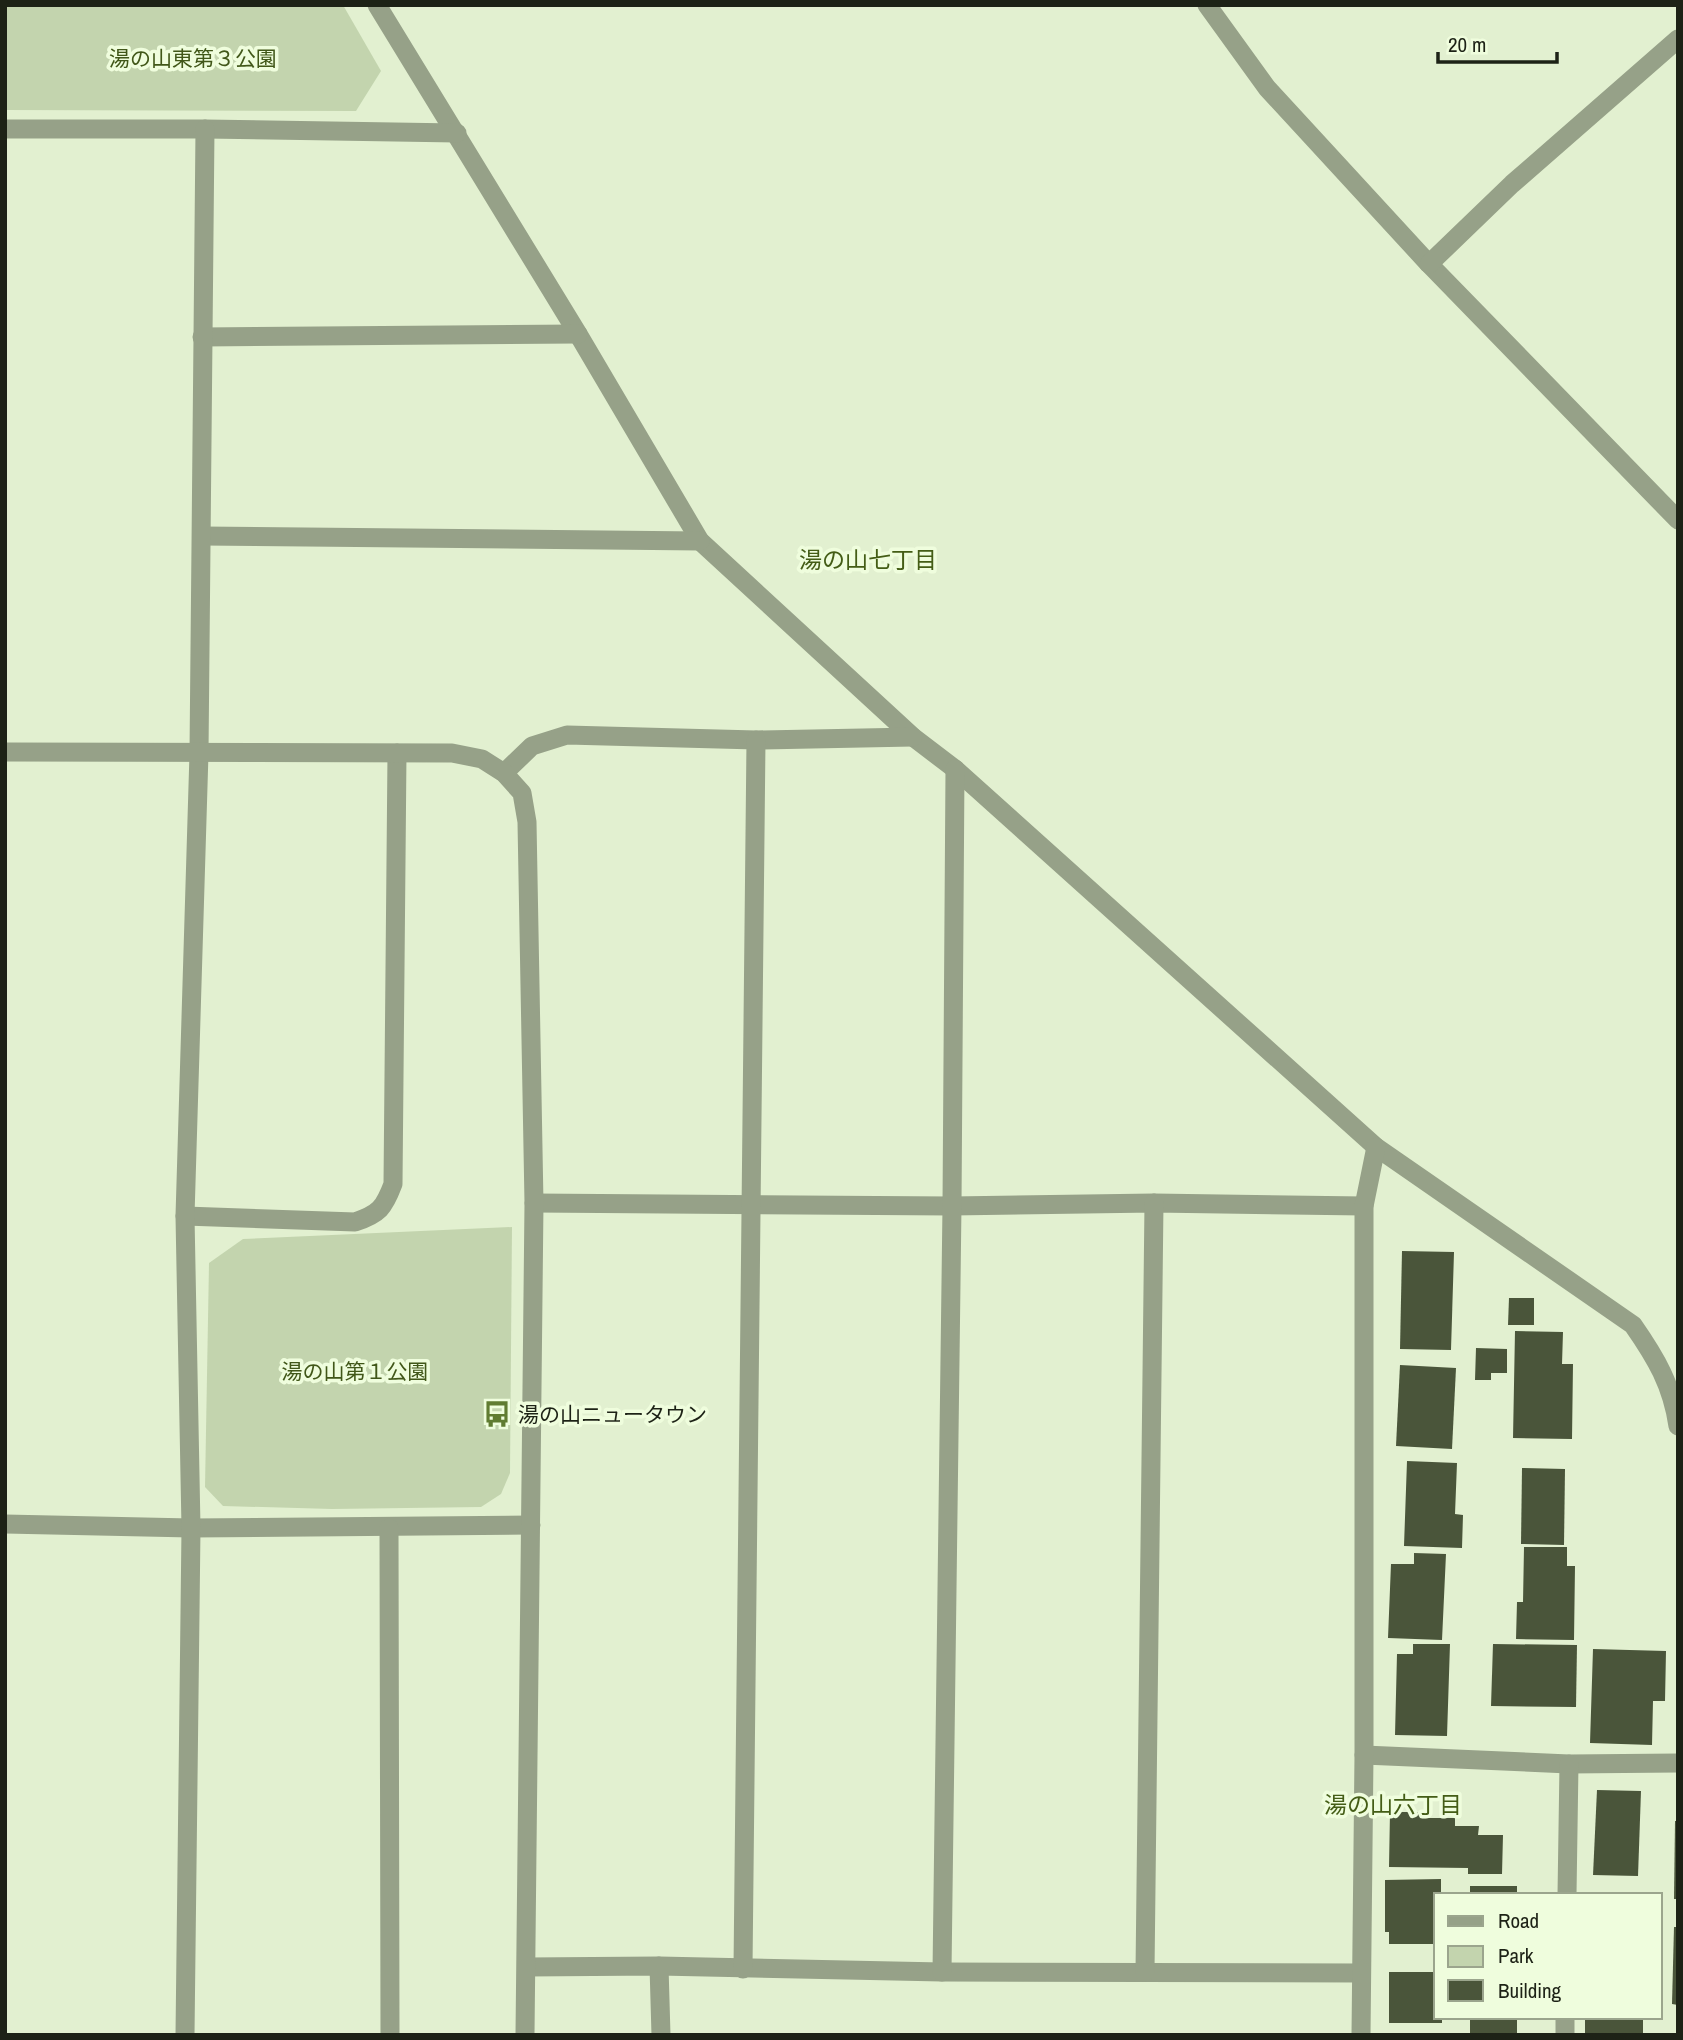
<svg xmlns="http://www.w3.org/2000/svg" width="1683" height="2040" font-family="'Archivo Narrow','Noto Sans JP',sans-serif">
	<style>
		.green { fill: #c3d4ae }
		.building { fill: #4a553a }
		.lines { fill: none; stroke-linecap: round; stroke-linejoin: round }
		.minor { stroke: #96a188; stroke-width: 19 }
		.tertiary { stroke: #96a188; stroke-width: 19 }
		.labels { text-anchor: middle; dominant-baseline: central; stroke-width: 7; stroke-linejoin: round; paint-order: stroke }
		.park-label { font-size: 21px; fill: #415719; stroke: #effddd }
		.poi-label { font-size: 21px; fill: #1d2216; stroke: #effddd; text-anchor: start }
		.neighbourhood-label { font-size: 23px; fill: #445d16; stroke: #effddd }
	</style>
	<rect width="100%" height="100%" fill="#e2f0d0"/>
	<g class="green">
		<path d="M5,5h338l38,66 -25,40 -351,-1z"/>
		<path d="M512,1227l-2,246 -9,21 -20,13 -149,2 -109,-3 -18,-19 4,-224 34,-24z"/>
	</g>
	<g class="building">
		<path d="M1402,1251l52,1 -3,98 -51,-1z"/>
		<path d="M1509,1298h25v27h-26z"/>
		<path d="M1515,1331l48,1 -1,32h11l-1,75 -59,-1z"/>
		<path d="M1476,1348l31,1v24h-16v7h-16z"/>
		<path d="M1400,1365l56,3 -4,81 -56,-3z"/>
		<path d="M1407,1461l50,2 -2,51 8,1 -1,33 -58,-2z"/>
		<path d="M1522,1468l43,1 -1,76 -43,-1z"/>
		<path d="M1524,1547h43v19h8l-1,74 -58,-1 1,-37h6z"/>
		<path d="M1414,1553l32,1 -4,86 -54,-2 3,-74h23z"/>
		<path d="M1413,1644h37l-3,92 -52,-1 2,-81h16z"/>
		<path d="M1493,1644l84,1 -1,62 -85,-1z"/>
		<path d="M1593,1649l73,2 -1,50h-12l-1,44 -62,-2z"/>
		<path d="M1597,1790l44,1 -3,85 -45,-1z"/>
		<path d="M1390,1812h33v6h32v8h24l-1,9h25l-1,39h-34v-6l-79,-1z"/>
		<path d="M1675,1821h3v78h-4z"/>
		<path d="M1441,1879v16h-5v49h-47v-12h-4v-52z"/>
		<rect x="1470" y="1886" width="47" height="9"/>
		<path d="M1674,1927h4v78l-6,-1z"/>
		<path d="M1389,1972h47v45h6v6h-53z"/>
		<rect x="1470" y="2017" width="47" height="18"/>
		<rect x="1585" y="2017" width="58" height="18"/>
	</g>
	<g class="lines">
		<g class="minor">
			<path d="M377,5l201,329 122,207 213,196 42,32 421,378 257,178c23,33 39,60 45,101"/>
			<path d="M5,129h200l252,4"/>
			<path d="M202,337l376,-3"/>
			<path d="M202,536l498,5"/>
			<path d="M504,773l28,-27 35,-11 189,5 157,-3"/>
			<path d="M534,1203l418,3 202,-3 210,3"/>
			<path d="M185,1216l170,6c24,-8 29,-14 38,-38l4,-431"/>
			<path d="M5,1524l186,4 340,-3"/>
			<path d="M389,1528l1,507"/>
			<path d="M1364,1755l205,9 109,-1"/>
			<path d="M1567,1895l2,-131"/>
			<path d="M659,1966l2,69"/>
			<path d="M527,1967l132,-1 283,6 418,1"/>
			<path d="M743,1969l13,-1229"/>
			<path d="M942,1972l10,-766 3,-437"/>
			<path d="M1145,1972l9,-769"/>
			<path d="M185,2035l6,-507 -6,-312 14,-463 6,-624"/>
			<path d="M1361,2035l3,-280v-549l12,-59"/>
			<path d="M1565,2035v-18"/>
		</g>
		<g class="tertiary">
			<path d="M1207,5l60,83 162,176 249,256"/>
			<path d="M1429,264l83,-80 166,-145"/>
			<path d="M5,752l447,1 30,6 22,14 18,20 5,29 7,381 -9,832"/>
		</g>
	</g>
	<defs>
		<symbol id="bus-bare" viewBox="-9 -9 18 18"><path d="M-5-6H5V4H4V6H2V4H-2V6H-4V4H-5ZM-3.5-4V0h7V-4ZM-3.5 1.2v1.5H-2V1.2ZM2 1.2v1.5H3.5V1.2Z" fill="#607c31" stroke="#effddd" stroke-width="2.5" paint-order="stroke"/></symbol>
	</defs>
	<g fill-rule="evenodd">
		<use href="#bus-bare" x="478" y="1395" width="38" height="38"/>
	</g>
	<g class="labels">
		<g class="park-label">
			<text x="193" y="58">湯の山東第３公園</text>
			<text x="355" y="1371">湯の山第１公園</text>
		</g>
		<g class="poi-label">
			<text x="518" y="1414">湯の山ニュータウン</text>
		</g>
		<g class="neighbourhood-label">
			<text x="868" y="559">湯の山七丁目</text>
			<text x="1393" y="1804">湯の山六丁目</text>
		</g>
	</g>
	<rect width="1683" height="2040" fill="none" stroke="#1d2216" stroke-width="14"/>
	<rect x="1434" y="1893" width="228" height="126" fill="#effddd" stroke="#9ba58d" stroke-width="2"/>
	<rect x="1448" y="1916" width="35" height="10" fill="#96a188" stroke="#9ba58d" stroke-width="2"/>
	<text x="1498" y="1928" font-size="21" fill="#1d2216">Road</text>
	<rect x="1448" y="1946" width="35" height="21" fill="#c3d4ae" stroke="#9ba58d" stroke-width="2"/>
	<text x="1498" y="1963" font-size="21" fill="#1d2216">Park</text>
	<rect x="1448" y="1980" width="35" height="21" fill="#4a553a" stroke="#9ba58d" stroke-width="2"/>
	<text x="1498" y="1998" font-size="21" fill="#1d2216">Building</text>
	<path d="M1438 52v10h119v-10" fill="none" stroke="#1d2216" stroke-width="3.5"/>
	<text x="1448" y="52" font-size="21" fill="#1d2216" stroke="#effddd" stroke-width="5" paint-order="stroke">20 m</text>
</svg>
